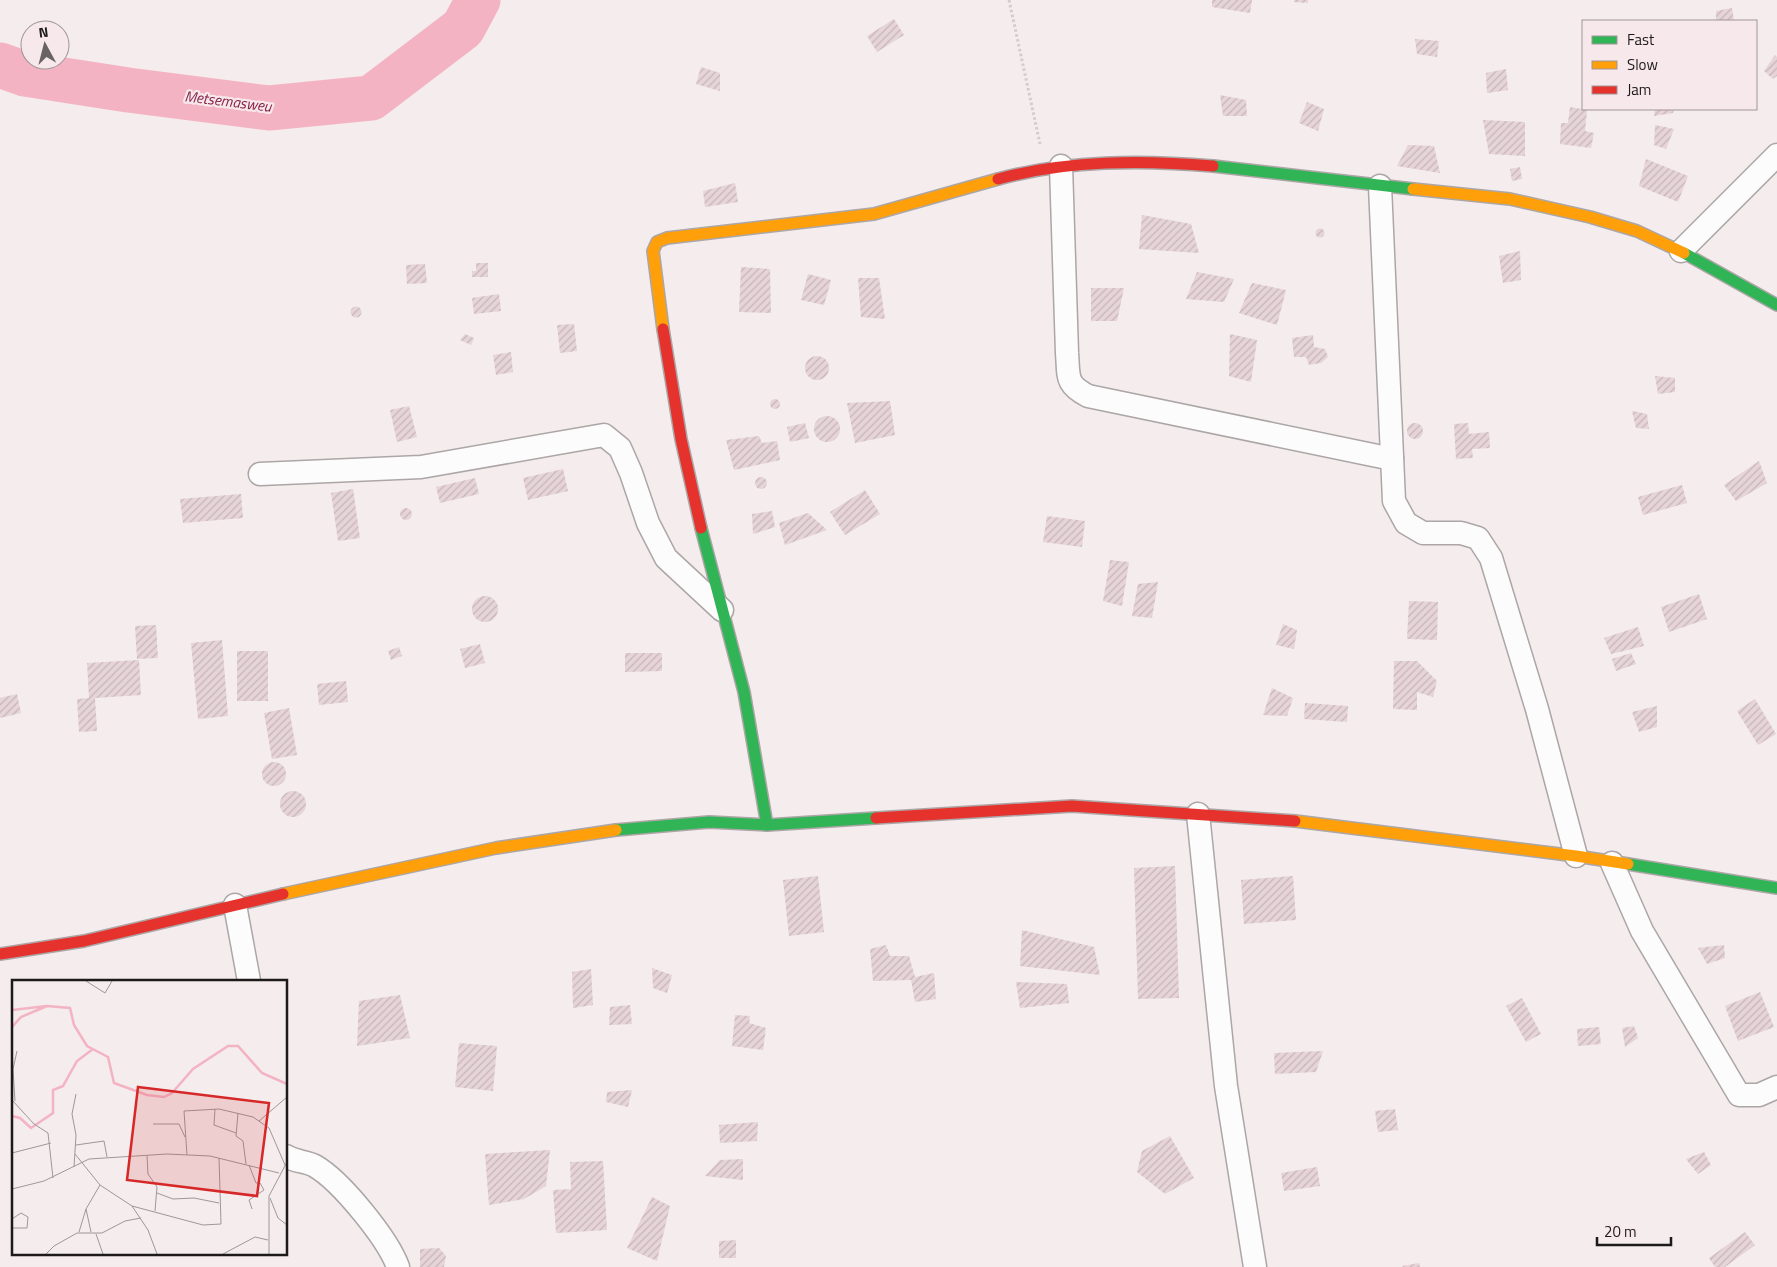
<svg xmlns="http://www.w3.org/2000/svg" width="1777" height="1267" font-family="'Titillium Web',sans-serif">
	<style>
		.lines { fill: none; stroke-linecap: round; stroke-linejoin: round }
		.river { stroke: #f4b3c2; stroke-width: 45 }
		.building { fill: url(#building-hatch) }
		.street-casing { stroke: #aca6a7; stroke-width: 25 }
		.fast-casing { stroke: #aca6a7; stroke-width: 14 }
		.slow-casing { stroke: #aca6a7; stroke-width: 14 }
		.jam-casing { stroke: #aca6a7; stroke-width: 14 }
		.path { stroke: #d1cdce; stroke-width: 3; stroke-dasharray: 2.5 2.5; stroke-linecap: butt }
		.street { stroke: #fdfcfc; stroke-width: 22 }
		.fast { stroke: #30b455; stroke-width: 11 }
		.slow { stroke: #ff9f0a; stroke-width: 11 }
		.jam { stroke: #e5322d; stroke-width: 11 }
		.labels { text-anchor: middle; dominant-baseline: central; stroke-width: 4.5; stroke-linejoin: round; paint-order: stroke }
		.water-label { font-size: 15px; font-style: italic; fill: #871f45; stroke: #f7e8eb }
		.inset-river { fill: none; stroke: #f4b3c2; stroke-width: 2.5 }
		.inset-road { fill: none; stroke: #9e9899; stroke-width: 1 }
		.view { fill: #d62828; fill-opacity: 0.15; stroke: #d62828; stroke-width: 2.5 }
		.inset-edge { fill: none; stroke: #1e191a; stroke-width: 2.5 }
	</style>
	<defs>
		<pattern id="building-hatch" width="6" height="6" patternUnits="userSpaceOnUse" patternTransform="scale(1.25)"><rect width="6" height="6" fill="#e6d4d8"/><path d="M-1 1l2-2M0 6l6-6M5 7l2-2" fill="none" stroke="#c5b5b9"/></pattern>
	</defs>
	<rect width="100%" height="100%" fill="#f4eced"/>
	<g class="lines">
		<path class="river" d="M0,65l25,9 103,16 141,18 102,-10 92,-70 15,-28"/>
	</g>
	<g class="building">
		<path d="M1212,0h40l-2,13 -38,-6z"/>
		<path d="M1294,0h14v3l-14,-1z"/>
		<path d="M1732,8l2,13h-18v-10z"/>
		<path d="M894,19l10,16 -27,17 -10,-16z"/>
		<path d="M1415,39l24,2 -2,16 -20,-3z"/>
		<path d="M1775,55l2,2v19l-4,3 -9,-8z"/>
		<path d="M701,67l19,6v18l-24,-7z"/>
		<path d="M1506,69l2,21 -21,3 -1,-20z"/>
		<path d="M1220,95l26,5 1,16h-24z"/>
		<path d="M1307,102l17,7 -6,22 -19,-8z"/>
		<path d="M1570,107l17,3 -2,21 9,2 -3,15 -31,-4 1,-21h7z"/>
		<path d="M1655,109h19l-1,4 -19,3z"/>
		<path d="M1483,120l42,2v34l-36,-2z"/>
		<path d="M1655,125l19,4 -8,20 -12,-4z"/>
		<path d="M1408,145l26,1 6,27 -43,-7z"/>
		<path d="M1646,159l42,17 -10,26 -39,-16z"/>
		<path d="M1520,167l2,12 -10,2 -2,-12z"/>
		<path d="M735,183l3,19 -33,5 -2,-16z"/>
		<path d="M1142,215l49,9 8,29 -60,-4z"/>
		<circle cx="1320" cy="233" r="4.5"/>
		<path d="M1520,251l1,29 -18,3 -4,-27z"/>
		<path d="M476,263h12v14h-16v-6h4z"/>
		<path d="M425,264l2,19 -20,1 -1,-19z"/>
		<path d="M741,267l29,2 1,44 -32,-1z"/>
		<path d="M1197,272l37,7 -10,23 -38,-3z"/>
		<path d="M808,274l23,6 -7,25 -23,-5z"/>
		<path d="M858,278h21l6,41 -24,-2z"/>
		<path d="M1252,283l34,7 -9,35 -38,-12z"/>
		<path d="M1091,288h33l-7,33h-26z"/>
		<path d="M499,294l2,17 -27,3 -2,-16z"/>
		<circle cx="356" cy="312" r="5.5"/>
		<path d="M574,324l3,27 -17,2 -3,-28z"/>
		<path d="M465,334l9,4 -3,7 -11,-5z"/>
		<path d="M1230,334l27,6 -6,42 -22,-6z"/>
		<path d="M1313,335l1,12 11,2 3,8 -7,6 -12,2 -3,-8h-12l-2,-19z"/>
		<path d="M511,352l2,20 -17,3 -3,-20z"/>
		<circle cx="817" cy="368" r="12"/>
		<path d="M1655,376l20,2v14l-17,2z"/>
		<circle cx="775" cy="404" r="5"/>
		<path d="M890,401l5,34 -40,8 -8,-40z"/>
		<path d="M409,406l8,31 -20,5 -7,-32z"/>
		<path d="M1632,411l15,3 2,15 -13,-1z"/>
		<circle cx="827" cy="429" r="13"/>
		<path d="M805,423l4,15 -19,4 -3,-15z"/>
		<path d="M1468,423l1,11 20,-2 1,16 -18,1 1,9 -17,1 -2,-35z"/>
		<circle cx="1415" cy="431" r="8"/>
		<path d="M759,436l3,7 15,-2 3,19 -46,10 -8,-30z"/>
		<path d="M1759,461l8,22 -31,18 -12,-16z"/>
		<path d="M563,469l5,22 -40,9 -5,-22z"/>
		<circle cx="761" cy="483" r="6"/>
		<path d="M475,478l4,16 -39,9 -4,-16z"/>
		<path d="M1682,485l5,18 -44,12 -5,-18z"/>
		<path d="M353,489l7,49 -22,3 -7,-48z"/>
		<path d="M865,490l15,24 -35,21 -15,-23z"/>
		<path d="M241,494l2,24 -60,5 -3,-24z"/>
		<circle cx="406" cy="514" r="6"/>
		<path d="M772,511l3,16 -22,7 -1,-20z"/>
		<path d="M808,513l19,17 -42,15 -6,-22z"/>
		<path d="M1047,516l38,5 -3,26 -39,-5z"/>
		<path d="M1110,560l19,2 -7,44 -19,-5z"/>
		<path d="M1158,582l-6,36 -20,-2 6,-32z"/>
		<path d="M1699,594l8,25 -38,13 -8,-25z"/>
		<circle cx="485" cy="609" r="13"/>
		<path d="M1409,601l29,1 -1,38 -30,-1z"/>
		<path d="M1283,624l14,6 -3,19 -18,-4z"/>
		<path d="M156,625l2,33 -21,1 -2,-33z"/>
		<path d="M1638,627l6,19 -33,8 -7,-16z"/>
		<path d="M222,640l6,76 -30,3 -7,-76z"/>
		<path d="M480,644l5,19 -20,5 -5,-19z"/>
		<path d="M399,647l3,9 -11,4 -3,-9z"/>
		<rect x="237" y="651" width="31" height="50"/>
		<path d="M625,653h37v18l-37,1z"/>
		<path d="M1631,653l5,11 -20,7 -4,-12z"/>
		<path d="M139,660l2,35 -46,3 2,33 -18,1 -2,-33 12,-1 -2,-35z"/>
		<path d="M1394,661h23l20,20 -4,16 -16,-5v18l-24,-1z"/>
		<path d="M346,681l2,21 -29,3 -2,-21z"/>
		<path d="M1272,688l21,10 -6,18 -24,-1z"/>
		<path d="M17,694l4,19 -21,5v-20z"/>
		<path d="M1755,699l21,35 -18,11 -21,-34z"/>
		<path d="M1305,703l43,3 -1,16 -43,-3z"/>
		<path d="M1657,706v21l-18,5 -7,-20z"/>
		<path d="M289,708l8,47 -25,4 -8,-46z"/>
		<circle cx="274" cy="774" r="12"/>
		<circle cx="293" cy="804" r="13"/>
		<path d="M1175,866l4,132 -41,1 -4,-131z"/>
		<path d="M818,876l6,56 -35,4 -6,-56z"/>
		<path d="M1293,876l3,44 -52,4 -3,-44z"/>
		<path d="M1022,930l72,17 6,28 -80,-9z"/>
		<path d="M886,945l4,11h19l6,21 19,-4 2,26 -21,3 -4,-22 -38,1 -3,-32z"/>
		<path d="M1724,945l1,13 -18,6 -9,-16z"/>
		<path d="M652,968l20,7 -5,18 -14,-5z"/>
		<path d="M591,969l2,36 -20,3 -1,-36z"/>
		<path d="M1016,982l51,2 2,19 -49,5z"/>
		<path d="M1760,992l14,35 -36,14 -13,-35z"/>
		<path d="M400,995l10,43 -53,8 2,-45z"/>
		<path d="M1522,998l19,36 -15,8 -20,-36z"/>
		<path d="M630,1005l2,19 -23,1 1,-18z"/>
		<path d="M735,1015l15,1 -1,7 17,5 -3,22 -31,-4z"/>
		<path d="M1634,1026l4,12 -13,9 -3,-19z"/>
		<path d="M1599,1027l2,17 -23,2 -1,-17z"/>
		<path d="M459,1043l38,3 -4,45 -38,-4z"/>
		<path d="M1323,1051l-7,21 -41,2 -1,-21z"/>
		<path d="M632,1090l-4,17 -22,-5 1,-10z"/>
		<path d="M1395,1109l3,21 -20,2 -3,-21z"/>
		<path d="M758,1122l-1,19 -37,2 -1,-18z"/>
		<path d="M1170,1136l24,42 -29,16 -28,-22 5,-21z"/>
		<path d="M550,1150l-4,36 -22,13 -35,6 -4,-51z"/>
		<path d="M1704,1152l7,13 -13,9 -12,-15z"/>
		<path d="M743,1159v21l-38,-4 15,-16z"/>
		<path d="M603,1161l4,69 -51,3 -3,-43 18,-1 -1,-27z"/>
		<path d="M1317,1167l3,19 -36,5 -3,-18z"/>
		<path d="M652,1197l18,9 -13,55 -30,-13z"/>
		<path d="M1745,1232l10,13 -30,22h-10l-6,-9z"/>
		<path d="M736,1240v18h-17v-17z"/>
		<path d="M439,1248l7,8 -2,11h-24v-18z"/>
		<path d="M1419,1263l1,4h-17l-1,-1z"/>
	</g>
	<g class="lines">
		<defs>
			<g id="street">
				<path d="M1061,166l6,187c2,24 -2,31 21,43l304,63"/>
				<path d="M1380,186l14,315 12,22 17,10h38l17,5 13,20 46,151 39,147"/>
				<path d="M1681,251l96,-96"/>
				<path d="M260,474l161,-7 183,-32 16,13 11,25 17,50 18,35 56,52"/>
				<path d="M1198,814l28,272 29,181"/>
				<path d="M1612,863l30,68 97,164h20l18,-8"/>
				<path d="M235,905l14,76"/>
				<path d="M286,1156c9,6 20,5 29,10 26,15 73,73 83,101"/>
			</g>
			<g id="fast">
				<path d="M1213,166l200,23"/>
				<path d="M1684,253l93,52"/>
				<path d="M701,528l43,164 23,133"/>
				<path d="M616,830l93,-8 58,3 109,-7"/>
				<path d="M1628,864l149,24"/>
			</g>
			<g id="slow">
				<path d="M1413,189l97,10 80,18 47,14 47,22"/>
				<path d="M663,329l-10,-78 4,-9 10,-4 207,-24 124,-35"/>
				<path d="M1295,821l281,35 52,8"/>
				<path d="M283,894l213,-46 120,-18"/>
			</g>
			<g id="jam">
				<path d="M998,179c70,-19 144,-19 215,-13"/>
				<path d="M663,329l18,110 20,89"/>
				<path d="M876,818l196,-12 223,15"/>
				<path d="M0,954l84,-13 199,-47"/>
			</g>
		</defs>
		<use href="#street" class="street-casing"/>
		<use href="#fast" class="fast-casing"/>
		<use href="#slow" class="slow-casing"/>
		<use href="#jam" class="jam-casing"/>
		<path class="path" d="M1009,0l31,144"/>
		<use href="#street" class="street"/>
		<use href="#fast" class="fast"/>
		<use href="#slow" class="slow"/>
		<use href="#jam" class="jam"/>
	</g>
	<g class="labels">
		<g class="water-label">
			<text transform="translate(228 101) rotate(7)">Metsemasweu</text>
		</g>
	</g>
	<g transform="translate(12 980)">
		<rect width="275" height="275" fill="#f4eced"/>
		<path class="inset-river" d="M0,30l35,-4 23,2 4,17 13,21 21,11 6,26 33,12 17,2 8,-4 21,-24 35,-23h10l24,27 25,11M0,47l9,-10 26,-11M0,136l8,2 11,10 22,-15v-23l10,-4 14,-25 16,-12"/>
		<path class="inset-road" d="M74,1l19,12 7,-12M0,120l22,24 14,9 5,45M3,121l-2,-32 4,-18M203,129l-1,16 22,8M226,133l-2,23 7,5 3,23M247,141l28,-24M141,144h26l6,13M64,165l28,-4 3,16M0,173l39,-10M63,174l25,31 32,21 16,24 9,24M175,175l-3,-44 35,-2 34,8 16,11 16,37M135,176l1,18 9,13 -2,24M237,185l7,18h4l4,7 -15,10 3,9M62,187l2,-32 -4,-21 4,-20M0,209l32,-8 45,-22 78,-5 43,2 69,17M145,213l16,6 21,-1 25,5M258,218l8,20 9,7M120,226l71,19 18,-1 -2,-66M74,229l5,23M0,239l9,-6 7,4 -1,11h-15M67,252l7,-23 14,-24M84,254l7,20M34,274l8,-8 23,-13h25l23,-12 16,-3M211,274l32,-17 13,3M257,274v-58l18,-34"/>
		<path class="view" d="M126,107l131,16 -12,93 -130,-16z"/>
		<rect width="275" height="275" class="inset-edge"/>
	</g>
	<rect x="1582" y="20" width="175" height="90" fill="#f7e8eb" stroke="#a09597"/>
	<rect x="1592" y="36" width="25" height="8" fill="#30b455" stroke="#a09597"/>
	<text x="1627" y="45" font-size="15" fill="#1e191a">Fast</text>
	<rect x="1592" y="61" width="25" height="8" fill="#ff9f0a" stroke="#a09597"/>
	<text x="1627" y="70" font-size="15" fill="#1e191a">Slow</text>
	<rect x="1592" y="86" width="25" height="8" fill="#e5322d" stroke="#a09597"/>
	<text x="1627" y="95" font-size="15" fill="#1e191a">Jam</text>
	<g transform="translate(45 45) rotate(353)"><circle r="24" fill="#f7e8eb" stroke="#a09597"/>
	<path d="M0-4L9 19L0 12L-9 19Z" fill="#696364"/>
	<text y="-8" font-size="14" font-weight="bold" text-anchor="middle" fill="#1e191a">N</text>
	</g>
	<path d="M1597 1237v8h74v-8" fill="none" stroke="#1e191a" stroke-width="2.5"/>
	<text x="1604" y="1237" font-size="15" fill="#1e191a" stroke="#f7e8eb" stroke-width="4" paint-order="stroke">20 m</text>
</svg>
